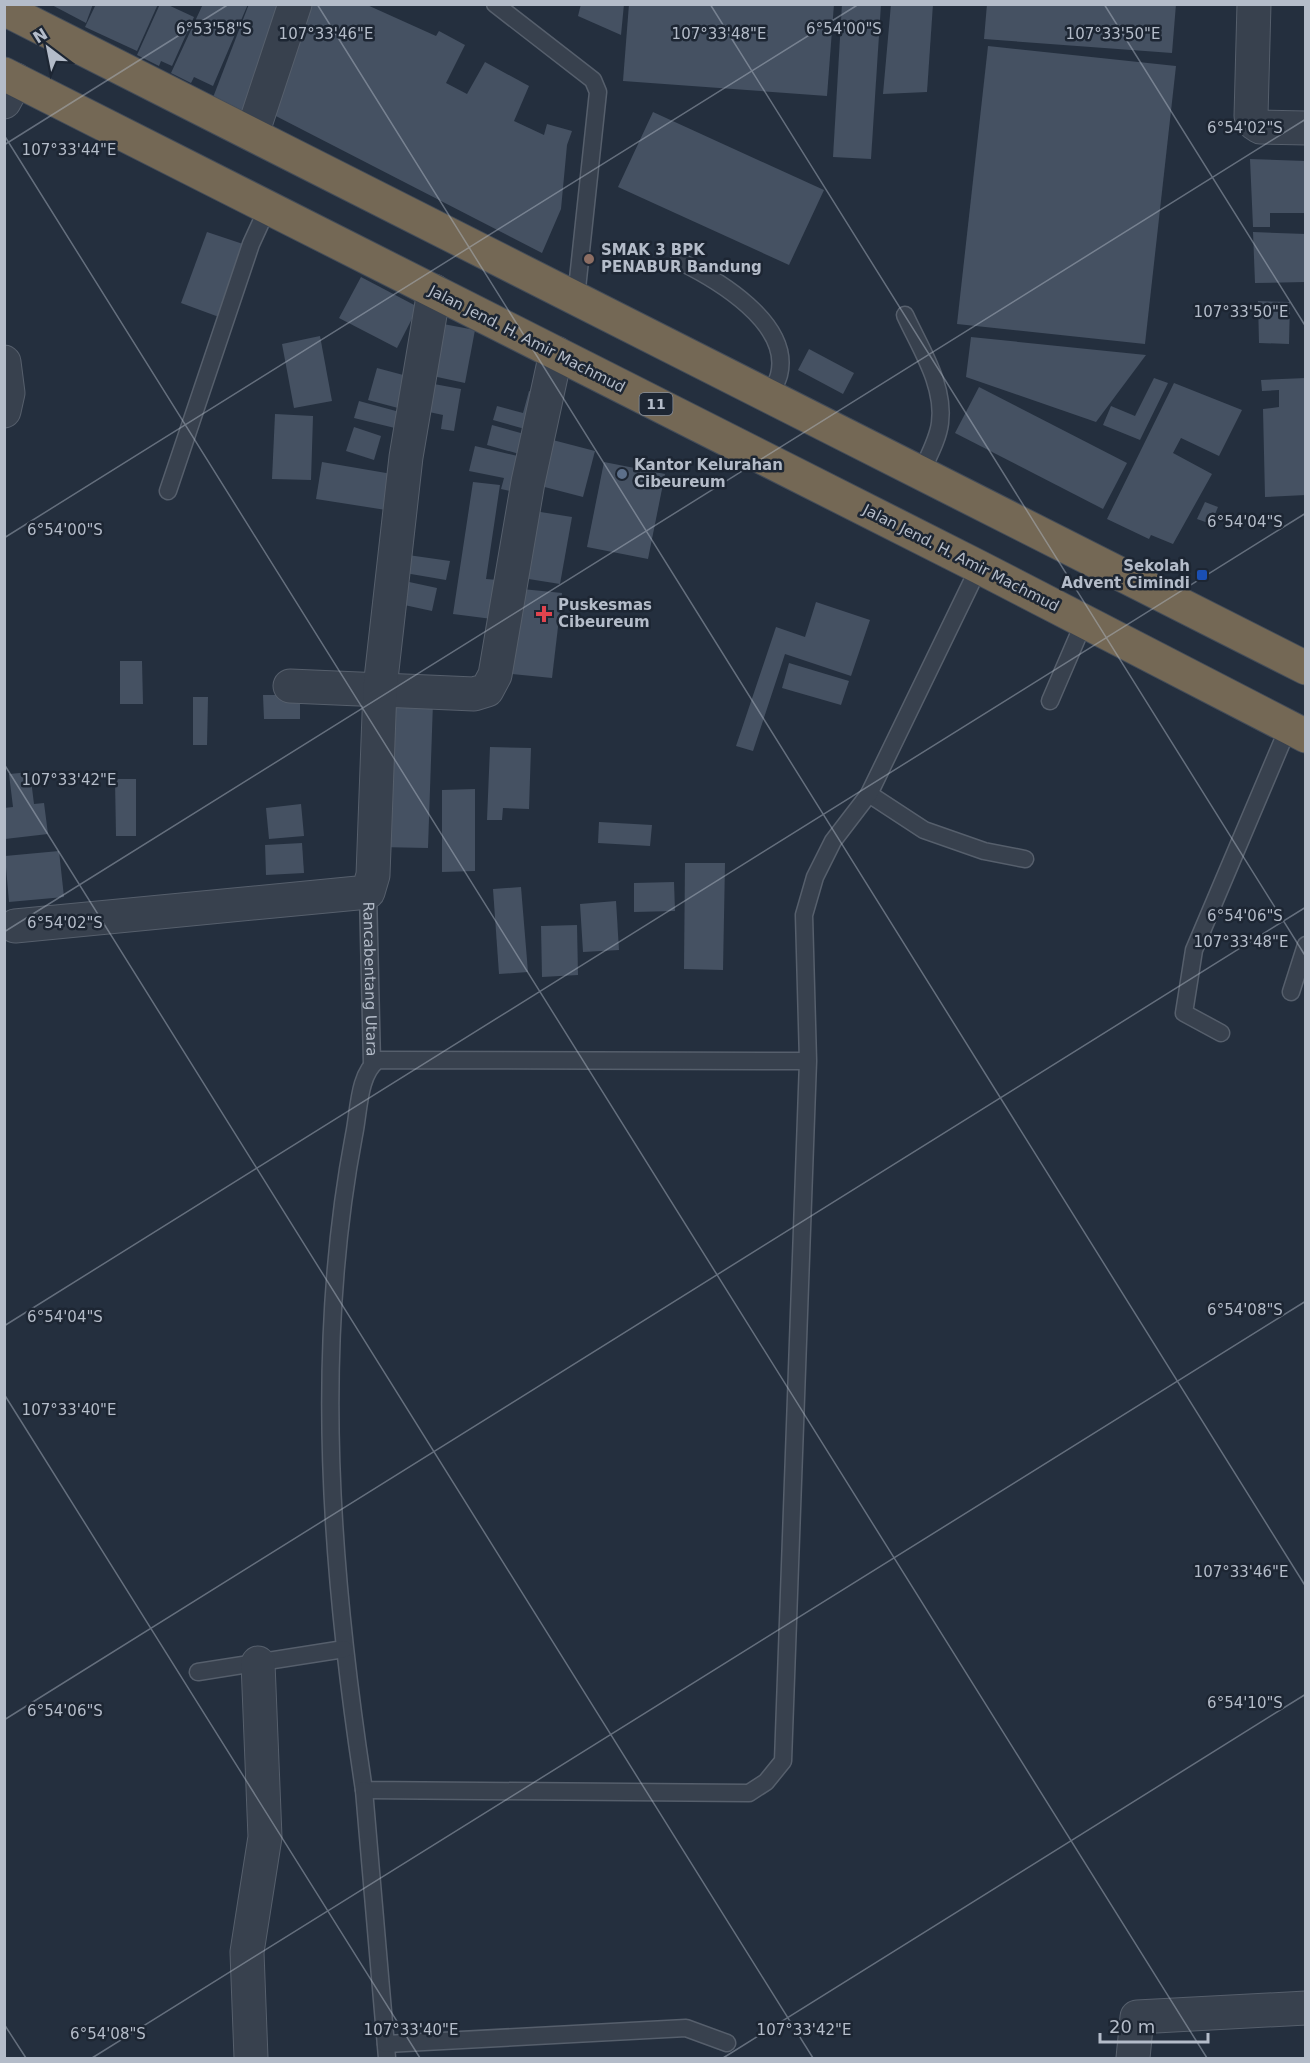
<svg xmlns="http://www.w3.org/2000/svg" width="1310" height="2063" font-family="'DejaVu Sans',sans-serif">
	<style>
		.building { fill: #455162 }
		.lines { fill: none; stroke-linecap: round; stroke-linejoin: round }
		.lane-casing { stroke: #565f6c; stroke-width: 19 }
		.street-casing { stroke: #565f6c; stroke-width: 35 }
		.highway-casing { stroke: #434c59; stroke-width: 35 }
		.lane { stroke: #38414e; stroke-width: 16 }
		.street { stroke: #38414e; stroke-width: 33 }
		.highway { stroke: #746855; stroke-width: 33 }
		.ticks { fill: none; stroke: #b4bcc9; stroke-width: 1.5; stroke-opacity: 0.45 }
		.education-dot { fill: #8d6e63; stroke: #1d2633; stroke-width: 2 }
		.service-dot { fill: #5c6f8a; stroke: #1d2633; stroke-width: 2 }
		.transit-dot { fill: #1a4fb4; stroke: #1d2633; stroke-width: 2 }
		.health-dot { fill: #e0444e; stroke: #1d2633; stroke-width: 2 }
		.labels { text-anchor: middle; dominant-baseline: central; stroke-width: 5; stroke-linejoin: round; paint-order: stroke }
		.shield { fill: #1d2633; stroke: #878f9c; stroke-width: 1.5 }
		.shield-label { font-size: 14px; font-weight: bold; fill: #b4bcc9 }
		.poi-label { font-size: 15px; font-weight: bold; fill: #b4bcc9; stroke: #1d2633; text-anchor: start }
		.street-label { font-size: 15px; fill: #b4bcc9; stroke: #1d2633 }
		.ticks-label { font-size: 15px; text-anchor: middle; fill: #b4bcc9; stroke: #1d2633; stroke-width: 5; stroke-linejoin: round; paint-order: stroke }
	</style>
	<rect width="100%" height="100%" fill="#242f3e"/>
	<g class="building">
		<path d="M50,4h43l-7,19z"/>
		<path d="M96,4h62l-21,47 -52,-24z"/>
		<path d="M160,4h6l28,13 -22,49 -11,-5 -2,5 -22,-11z"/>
		<path d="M203,4h45l-35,82 -19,-9 -3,6 -20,-10z"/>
		<path d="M249,4h25l14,7 -36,104 -40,-15z"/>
		<path d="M305,4h60l71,32 3,-5 26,14 -19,38 21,11 18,-32 44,24 -15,35 30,14 3,-11 25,7 -5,14 -6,64 -19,44 -272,-140z"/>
		<path d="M581,4h43l-3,31 -43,-19z"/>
		<path d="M629,4h205l-7,92 -204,-15z"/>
		<path d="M842,4h39l-10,155 -38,-2z"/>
		<path d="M891,4h42l-6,88 -44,2z"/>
		<path d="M987,4h189l-4,49 -188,-14z"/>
		<path d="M988,46l188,20 -31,278 -188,-20z"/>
		<path d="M653,112l171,78 -35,75 -171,-78z"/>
		<path d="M1250,159l56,2v52h-36v14h-17z"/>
		<path d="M207,232l39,13 -27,72 -38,-14z"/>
		<path d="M1253,232l53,2v48l-51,1z"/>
		<path d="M361,277l57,30 -21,41 -58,-30z"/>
		<path d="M1258,301l32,1 -1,42 -30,-1z"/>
		<path d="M438,323l37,7 -10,53 -37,-8z"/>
		<path d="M320,336l12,65 -38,7 -12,-64z"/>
		<path d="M971,337l175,18 -50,67 -130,-45z"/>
		<path d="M809,349l45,24 -11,21 -45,-24z"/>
		<path d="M377,368l30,8 -9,32 -30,-8z"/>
		<path d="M1154,378l14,5 -28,57 -37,-15 8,-19 24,10z"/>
		<path d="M1306,378v117l-41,2 -2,-88 16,-2v-17l-17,1 -1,-11z"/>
		<path d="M1174,383l68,27 -23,46 -38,-18 -8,15 39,21 -39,70 -22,-9 -2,4 -42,-20z"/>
		<path d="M434,384l27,5 -7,42 -13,-2 2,-14 -14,-3z"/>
		<path d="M979,387l148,76 -24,46 -148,-76z"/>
		<path d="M529,391l14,4 -11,36 -39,-11 4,-14 26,7z"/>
		<path d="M359,401l48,13 -4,16 -49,-12z"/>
		<path d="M275,414l38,2 -2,64 -39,-1z"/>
		<path d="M492,425l36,10 -5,20 -36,-10z"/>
		<path d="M354,427l27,9 -7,24 -28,-9z"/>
		<path d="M545,438l50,13 -12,46 -50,-13z"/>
		<path d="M475,446l47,11 -8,35 -13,-3 3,-11 -35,-7z"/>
		<path d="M322,462l70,12 -6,36 -70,-11z"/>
		<path d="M604,462l61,12 -17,85 -61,-12z"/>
		<path d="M473,482l27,3 -14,94 12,1 -6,39 -39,-5z"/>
		<path d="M1205,502l13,5 -7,17 -14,-5z"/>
		<path d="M528,510l44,7 -12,67 -44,-7z"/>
		<path d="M408,555l42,6 -4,19 -41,-7z"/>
		<path d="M400,580l37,8 -5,23 -37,-8z"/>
		<path d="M522,589l40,4 -10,85 -40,-4z"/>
		<path d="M816,602l54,18 -19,56 -66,-22 -32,97 -17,-5 40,-119 29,10z"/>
		<path d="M120,661h22l1,43h-23z"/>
		<path d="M789,663l60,18 -8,24 -59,-17z"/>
		<path d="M263,695h37v24h-36z"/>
		<path d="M193,697h15l-1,48h-14z"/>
		<path d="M384,700l49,2 -5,146 -49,-1z"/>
		<path d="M490,747l41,1 -2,61 -26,-1 -1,12h-15z"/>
		<path d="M30,772l4,32 10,-1 4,31 -43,5 -1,-31 9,-1 -4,-33z"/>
		<path d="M115,779h21v57h-20z"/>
		<path d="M475,789v82l-33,1v-82z"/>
		<path d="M301,804l3,32 -35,3 -3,-31z"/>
		<path d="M599,822l53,3 -2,21 -52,-3z"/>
		<path d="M302,843l2,30 -38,2 -1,-30z"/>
		<path d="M59,851l5,46 -55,5 -4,-46z"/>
		<path d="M685,863h40l-2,107 -39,-1z"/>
		<path d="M674,882l1,29 -41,1v-29z"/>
		<path d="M521,887l7,85 -29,2 -6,-85z"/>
		<path d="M616,901l3,49 -36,2 -3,-48z"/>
		<path d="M577,925l1,50 -36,2 -1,-51z"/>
	</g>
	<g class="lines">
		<defs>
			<g id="lane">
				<path d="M495,4l98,76 5,12 -22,206"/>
				<path d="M679,261c37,18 113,62 100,114 -2,7 -6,14 -9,21"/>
				<path d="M905,315c15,33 40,70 35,108 -2,17 -13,36 -20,52"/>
				<path d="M168,491l83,-247 17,-37"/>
				<path d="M1050,701l34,-79"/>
				<path d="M869,794l55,36 60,21 41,8"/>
				<path id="s1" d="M368,892l4,172"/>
				<path d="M1291,992l15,-47"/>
				<path d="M1221,1033l-37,-20 10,-63 94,-222"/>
				<path d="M808,1061l-430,-1c-20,14 -19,52 -24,75 -41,215 -23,440 10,655l385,3 17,-11 17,-21 25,-700 -4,-146 11,-38 18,-36 36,-47 110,-227"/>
				<path d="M198,1672l146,-23"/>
				<path d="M364,1790l23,268"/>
				<path d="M386,2044l300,-16 41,15"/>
			</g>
			<g id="street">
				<path d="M1254,4l-3,112 3,7 6,4 46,1"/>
				<path d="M4,102l12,-22"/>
				<path d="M252,134l43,-130"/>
				<path d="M4,362l4,31 -4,18"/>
				<path d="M290,686l184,8 13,-4 8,-15 33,-193 28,-129"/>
				<path d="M15,926l353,-34 5,-17 7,-187 26,-231 28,-166"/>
				<path d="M251,2058l-4,-106 18,-115 -7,-174"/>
				<path d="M1133,2058l4,-41 169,-9"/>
			</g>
			<g id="highway">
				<path d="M4,9l1302,659"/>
				<path d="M4,74l975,493 327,169"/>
			</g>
		</defs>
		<use href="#lane" class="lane-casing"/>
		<use href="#street" class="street-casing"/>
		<use href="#highway" class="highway-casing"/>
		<use href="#lane" class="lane"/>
		<use href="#street" class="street"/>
		<use href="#highway" class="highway"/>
	</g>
	<path class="ticks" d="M317,4l989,1583M710,4l596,953M1104,4l202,323M4,135l1203,1923M4,145l225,-141M4,538l855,-534M4,764l809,1294M4,932l1302,-813M4,1326l1302,-813M4,1394l416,664M4,1720l1302,-813M4,2024l22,34M92,2058l1214,-757M723,2058l583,-364"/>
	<circle class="education-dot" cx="589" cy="259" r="6"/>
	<circle class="service-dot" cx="622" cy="474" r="6"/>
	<rect class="transit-dot" x="1196" y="569" width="12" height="12" rx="3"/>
	<path class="health-dot" d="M541 605h6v6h6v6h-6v6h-6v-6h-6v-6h6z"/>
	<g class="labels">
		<rect class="shield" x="639.5" y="393" width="33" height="22" rx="4.5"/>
		<g class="shield-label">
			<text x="656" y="404">11</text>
		</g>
		<g class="poi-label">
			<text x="601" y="250">SMAK 3 BPK<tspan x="601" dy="17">PENABUR Bandung</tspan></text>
			<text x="634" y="465">Kantor Kelurahan<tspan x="634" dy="17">Cibeureum</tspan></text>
			<text x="1190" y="566" text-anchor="end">Sekolah<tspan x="1190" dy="17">Advent Cimindi</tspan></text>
			<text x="558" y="605">Puskesmas<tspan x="558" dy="17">Cibeureum</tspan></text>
		</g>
		<g class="street-label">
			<text transform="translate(527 339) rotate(27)">Jalan Jend. H. Amir Machmud</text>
			<text transform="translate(961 558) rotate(27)">Jalan Jend. H. Amir Machmud</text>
			<text stroke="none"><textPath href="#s1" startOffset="87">Rancabentang Utara</textPath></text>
		</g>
	</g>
	<g class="ticks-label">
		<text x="214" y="34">6°53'58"S</text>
		<text x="844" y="34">6°54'00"S</text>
		<text x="326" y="39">107°33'46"E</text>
		<text x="719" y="39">107°33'48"E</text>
		<text x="1113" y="39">107°33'50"E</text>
		<text x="1245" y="133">6°54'02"S</text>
		<text x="69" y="155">107°33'44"E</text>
		<text x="1241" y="317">107°33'50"E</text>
		<text x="1245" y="527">6°54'04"S</text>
		<text x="65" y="535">6°54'00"S</text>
		<text x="69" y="785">107°33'42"E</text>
		<text x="1245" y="921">6°54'06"S</text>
		<text x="65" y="928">6°54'02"S</text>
		<text x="1241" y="947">107°33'48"E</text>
		<text x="1245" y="1315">6°54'08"S</text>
		<text x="65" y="1322">6°54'04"S</text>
		<text x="69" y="1415">107°33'40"E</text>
		<text x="1241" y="1577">107°33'46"E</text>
		<text x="1245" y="1708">6°54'10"S</text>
		<text x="65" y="1716">6°54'06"S</text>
		<text x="411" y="2035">107°33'40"E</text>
		<text x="804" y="2035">107°33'42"E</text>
		<text x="108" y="2039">6°54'08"S</text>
	</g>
	<rect width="1310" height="2063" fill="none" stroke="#b4bcc9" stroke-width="12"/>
	<g transform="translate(48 48) rotate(328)" stroke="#1d2633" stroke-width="4.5" paint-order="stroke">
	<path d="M0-4.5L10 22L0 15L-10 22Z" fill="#b4bcc9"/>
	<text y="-9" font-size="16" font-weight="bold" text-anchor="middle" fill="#b4bcc9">N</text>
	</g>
	<path d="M1100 2033v9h108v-9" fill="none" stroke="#b4bcc9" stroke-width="3"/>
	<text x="1109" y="2033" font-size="18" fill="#b4bcc9" stroke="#1d2633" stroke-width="4.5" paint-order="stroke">20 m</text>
</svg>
